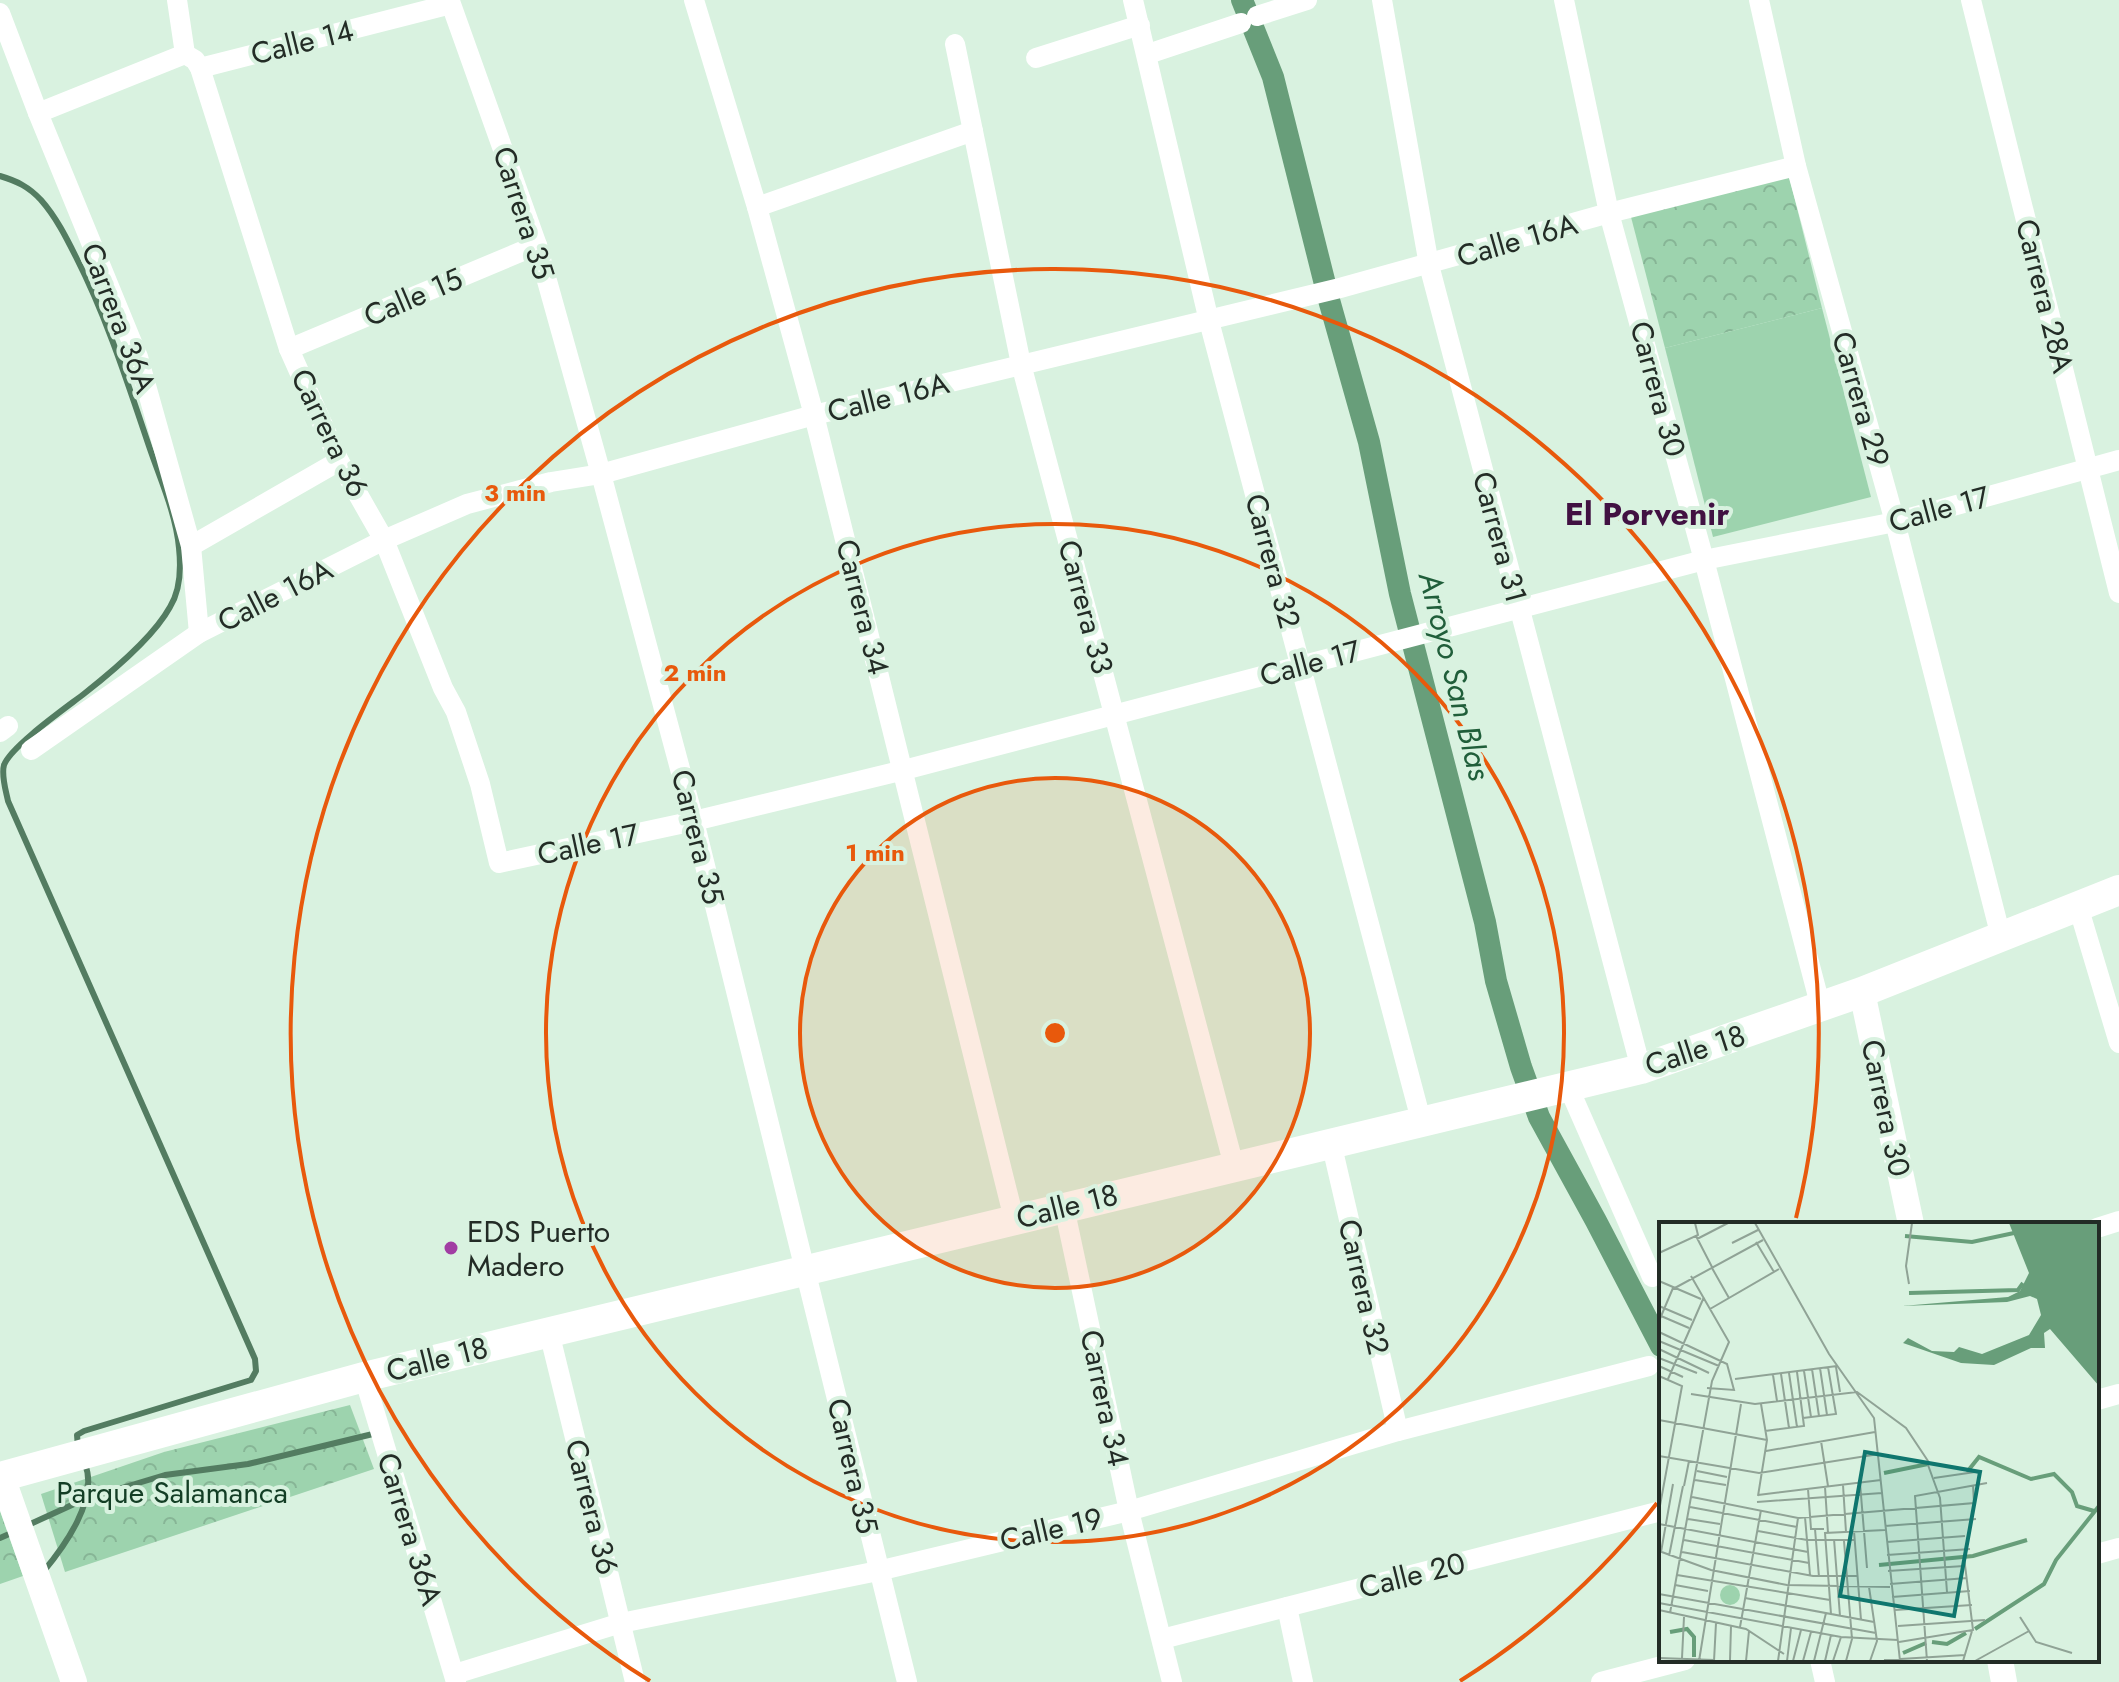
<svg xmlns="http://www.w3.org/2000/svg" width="2119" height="1682" font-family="Jost,sans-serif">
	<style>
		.park { fill: url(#park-crowns) }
		.pitch { fill: #9dd3ae }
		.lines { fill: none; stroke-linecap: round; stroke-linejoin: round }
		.stream { stroke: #537c61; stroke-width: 6 }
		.canal { stroke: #689e7a; stroke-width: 22 }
		.minor { stroke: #fff; stroke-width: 20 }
		.tertiary { stroke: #fff; stroke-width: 26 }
		.secondary { stroke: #fff; stroke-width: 30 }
		.ring { fill: none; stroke: #e8590c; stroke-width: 4 }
		.poi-dot { fill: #a13da3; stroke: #d9f2e0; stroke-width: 3 }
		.labels { text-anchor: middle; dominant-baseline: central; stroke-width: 8; stroke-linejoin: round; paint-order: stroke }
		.street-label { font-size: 30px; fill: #232c26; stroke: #d9f2e0 }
		.poi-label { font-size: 30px; fill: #232c26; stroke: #d9f2e0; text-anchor: start }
		.park-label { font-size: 30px; fill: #133e25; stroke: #d9f2e0 }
		.neighbourhood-label { font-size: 32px; font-weight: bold; fill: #411142; stroke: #d9f2e0 }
		.water-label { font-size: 32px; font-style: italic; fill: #205e3a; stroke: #d9f2e0 }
		.inset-river { fill: none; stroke: #689e7a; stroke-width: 4 }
		.inset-road { fill: none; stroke: #90a396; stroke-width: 2 }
		.view { fill: #0f766e; fill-opacity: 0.15; stroke: #0f766e; stroke-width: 4 }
		.inset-edge { fill: none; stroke: #232c26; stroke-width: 4 }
		.centre { fill: #e8590c; stroke: #d9f2e0; stroke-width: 4 }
		.ring-label { font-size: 24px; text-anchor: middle; font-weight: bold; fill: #e8590c; stroke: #d9f2e0; stroke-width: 8; stroke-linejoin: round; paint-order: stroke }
	</style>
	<defs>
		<pattern id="park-crowns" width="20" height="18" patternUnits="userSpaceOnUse" patternTransform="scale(2)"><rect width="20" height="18" fill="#9dd3ae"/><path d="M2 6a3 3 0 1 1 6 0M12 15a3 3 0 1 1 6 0" fill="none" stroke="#87b596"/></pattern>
	</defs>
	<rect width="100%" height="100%" fill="#d9f2e0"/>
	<g class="park">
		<path d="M1789,176l33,132 -157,40 -34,-131z"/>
		<path d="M350,1405l24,64 -309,103 -24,-78 123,-42z"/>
		<path d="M0,1511l23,65 -23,8z"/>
	</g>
	<path class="pitch" d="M1822,308l49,189 -158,40 -48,-189z"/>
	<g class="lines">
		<g class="stream">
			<path d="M0,176c17,5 29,11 41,24 15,17 25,37 35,57 31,61 52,127 74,192 11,32 26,65 29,99 2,19 1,43 -9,59 -17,31 -57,64 -85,86 -18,14 -74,53 -81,72 -3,11 2,26 4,36l247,558 1,12 -5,9 -167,51 -7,4 1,12"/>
			<path d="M26,1526l59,-27 80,-24 83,-11 129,-31"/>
			<path d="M0,1538l16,-7"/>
			<path d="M43,1572c21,-25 56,-73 42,-108"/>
		</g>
		<path class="canal" d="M1242,0l31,77 56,223 40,142 31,152 85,328 11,59 25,86 18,50 57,104 65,125"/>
		<g class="minor">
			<path d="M177,0l8,54 10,6 5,8 89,281 50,112 45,79 59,148 13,24 24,72 19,79 195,-42 210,-51 800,-210 191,-38 224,-62"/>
			<path d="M694,0l63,207 57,208 200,804"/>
			<path d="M1133,0l76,321 212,799"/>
			<path d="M1382,0l47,265 212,804"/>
			<path d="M1564,0l45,213 95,347 117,448"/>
			<path d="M1759,0l37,166 99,356 106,415"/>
			<path d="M1971,0l148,593"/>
			<path d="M0,13l38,100 100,244 53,189 8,87"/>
			<path d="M1257,16l50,-16"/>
			<path d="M955,44l66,320 213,802"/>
			<path d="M1148,54l93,-31"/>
			<path d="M1036,58l104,-33"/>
			<path d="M200,68l251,-64 86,241 64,229 93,347 213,861"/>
			<path d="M38,113l147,-59"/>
			<path d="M757,207l216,-76"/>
			<path d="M289,349l248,-104"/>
			<path d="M191,546l148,-85"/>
			<path d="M0,732l8,-6"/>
			<path d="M31,750l168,-117 185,-93 83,-36 84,-22 50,-8 213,-59 526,-127 269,-75 187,-47"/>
			<path d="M2078,906l41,137"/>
			<path d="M1568,1086l84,191"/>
			<path d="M1331,1142l67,289"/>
			<path d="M1064,1207l65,304 43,171"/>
			<path d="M2097,1228l22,-7"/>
			<path d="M549,1332l86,350"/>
			<path d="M364,1377l92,305"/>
			<path d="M2097,1400l22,-6"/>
			<path d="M2097,1554l22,-6"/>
			<path d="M1287,1607l16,75"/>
			<path d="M1162,1639l499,-128"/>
			<path d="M1820,1660l5,22"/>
			<path d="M456,1680l2,-7 163,-50 257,-52 251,-60 269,-80 251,-65"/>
			<path d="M1601,1682l84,-22"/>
		</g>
		<g class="tertiary">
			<path d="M1862,992l49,232"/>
			<path d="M2,1477l72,205"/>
			<path d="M2000,1660l4,22"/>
		</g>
		<path class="secondary" d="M0,1477l364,-100 1277,-308 221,-77 257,-102"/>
	</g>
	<circle cx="1055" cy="1033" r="255" fill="#e8590c" fill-opacity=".12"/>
	<g class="ring">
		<circle cx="1055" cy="1033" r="255"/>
		<circle cx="1055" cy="1033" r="509"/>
		<path d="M1657 1503A764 764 0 0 1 1460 1681M650 1681A764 764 0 1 1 1796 1218"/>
	</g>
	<circle class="poi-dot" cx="451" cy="1248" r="8"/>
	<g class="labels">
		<g class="street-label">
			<text transform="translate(302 42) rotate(-14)">Calle 14</text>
			<text transform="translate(524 213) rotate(72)">Carrera 35</text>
			<text transform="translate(1517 240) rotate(-16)">Calle 16A</text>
			<text transform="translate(2045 296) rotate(76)">Carrera 28A</text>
			<text transform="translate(413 297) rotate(-23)">Calle 15</text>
			<text transform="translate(119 318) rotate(69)">Carrera 36A</text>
			<text transform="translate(1658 389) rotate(75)">Carrera 30</text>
			<text transform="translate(888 397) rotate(-14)">Calle 16A</text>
			<text transform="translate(1861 399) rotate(74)">Carrera 29</text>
			<text transform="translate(330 433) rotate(64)">Carrera 36</text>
			<text transform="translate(1939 509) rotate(-15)">Calle 17</text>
			<text transform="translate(1500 537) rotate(75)">Carrera 31</text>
			<text transform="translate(1273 561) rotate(75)">Carrera 32</text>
			<text transform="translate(275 595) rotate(-27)">Calle 16A</text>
			<text transform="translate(863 607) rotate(76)">Carrera 34</text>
			<text transform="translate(1086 607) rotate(75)">Carrera 33</text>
			<text transform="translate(1310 663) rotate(-15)">Calle 17</text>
			<text transform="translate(698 837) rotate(76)">Carrera 35</text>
			<text transform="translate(588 844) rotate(-12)">Calle 17</text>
			<text transform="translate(1695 1050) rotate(-18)">Calle 18</text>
			<text transform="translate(1886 1108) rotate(78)">Carrera 30</text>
			<text transform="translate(1067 1206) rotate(-14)">Calle 18</text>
			<text transform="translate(1364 1287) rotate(77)">Carrera 32</text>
			<text transform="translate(437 1359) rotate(-14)">Calle 18</text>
			<text transform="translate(1105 1398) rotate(78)">Carrera 34</text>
			<text transform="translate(853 1466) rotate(77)">Carrera 35</text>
			<text transform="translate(592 1507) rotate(76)">Carrera 36</text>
			<text transform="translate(410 1529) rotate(73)">Carrera 36A</text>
			<text transform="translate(1051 1529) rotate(-13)">Calle 19</text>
			<text transform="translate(1412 1575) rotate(-14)">Calle 20</text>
		</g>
		<g class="poi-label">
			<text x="467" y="1231">EDS Puerto<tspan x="467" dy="34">Madero</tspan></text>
		</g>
		<g class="park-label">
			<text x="172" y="1492">Parque Salamanca</text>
		</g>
		<g class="neighbourhood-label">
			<text x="1647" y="514">El Porvenir</text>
		</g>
		<g class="water-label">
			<text transform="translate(1455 676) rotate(76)">Arroyo San Blas</text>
		</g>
	</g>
	<g transform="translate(1659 1222)">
		<rect width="440" height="440" fill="#d9f2e0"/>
		<path d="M61 373a10 10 0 1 1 20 0a10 10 0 1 1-20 0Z" fill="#9dd3ae"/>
		<path d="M350,1h90v163l-49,-57 -6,4 1,15h-14l-37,17 -33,-2 -58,-20 5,-5 24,13 22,1 5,-5 23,7 47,-19 12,-20 -4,-16 -7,-3 -23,6 -105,4 106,-9 12,-6 9,-18z" fill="#689e7a"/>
		<path class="inset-river" d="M246,14l67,6 42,-9M250,71l109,-3 5,-7M308,250l12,-15 52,22 23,-5 18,18 5,14 17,5M225,251l44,-9M220,343l94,-9 54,-16M316,407l69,-45 12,-24 43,-54M11,410l17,-3 7,8v20M273,420l15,2 19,-11M244,431l23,-10"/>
		<path class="inset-road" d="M96,1l74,131 45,64 26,243M37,14l16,31M38,17l31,-16M97,20l18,30M73,21l26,-13M0,31l39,-18 -3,-12M53,46l17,30M0,59l42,18M250,62l-3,-18 6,-43M14,67l90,-49M0,84l33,14M51,87l69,-40M2,94l28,12M0,99l14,-33M0,110l68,32 7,26 -27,-2M0,119l60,25M0,127l50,24M0,136l38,15M0,144l24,11M177,145l4,25M161,146l7,47M153,147l7,47M145,149l7,46M130,151l8,54M122,152l8,54M114,153l4,26M0,154l23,10 -23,125M9,157l36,-82M76,157l102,-13M32,172l64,10 102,-12 49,36 24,36M144,196l33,-4 -8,-47M0,198l108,20M106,209l39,-5 -7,-54M162,219l7,45M107,229l109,-19M0,234l100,17 120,-19M269,243l12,33 7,94M38,249l30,6M275,256l48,-7M36,258l31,5M201,261l7,85M184,263l3,47M25,264l5,-25M166,265l3,46M149,267l3,40h13M99,273l123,-15M99,274l9,-56 -6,-36M33,275l106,21 176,-15 -1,-18M98,280l125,-9M31,285l107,20M146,295l5,58M29,297l32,5M0,302l149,28M226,304l91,-7M156,307l4,48M99,309l49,9h48M195,309l7,89M175,317l6,77M25,318l125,23M185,319l8,98 -6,22M228,320l78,-6M0,329l52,19 76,15 103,2M2,330l12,-68M23,330l131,24h45M228,333l83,-6M10,334l14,-70M229,349l76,-5M18,353l153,25M231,362l77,-6M16,363l33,6M210,365l8,54 -7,20M0,372l217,39M233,375l78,-6M86,376l129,24M0,381l182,34 57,3M0,388l87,19 38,25M236,388l77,-5M11,391l42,-232 17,-39 -38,-66M172,392l-6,-81 60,-3M361,395l16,25 36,11M239,404l87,-6M81,405l21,-117M240,420l74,-12 -9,-73M0,436l83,3M23,436l2,-41M71,438l1,-34M225,438l81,-5M40,439l42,-257M55,439l2,-38M87,439l3,-30M119,439l20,-143M128,439l4,-33M134,439l8,-31M144,439l8,-29M155,439l12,-48M166,439l6,-26M174,439l8,-24M268,439l-12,-165 72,-13M304,439l9,-30M316,439l54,-30"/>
		<path class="view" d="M206,230l115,20 -26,144 -114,-20z"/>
		<rect width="440" height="440" class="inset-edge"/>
	</g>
	<circle cx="1055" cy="1033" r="12" class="centre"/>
	<g class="ring-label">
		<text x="515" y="501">3 min</text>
		<text x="695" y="681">2 min</text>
		<text x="875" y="861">1 min</text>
	</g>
</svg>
